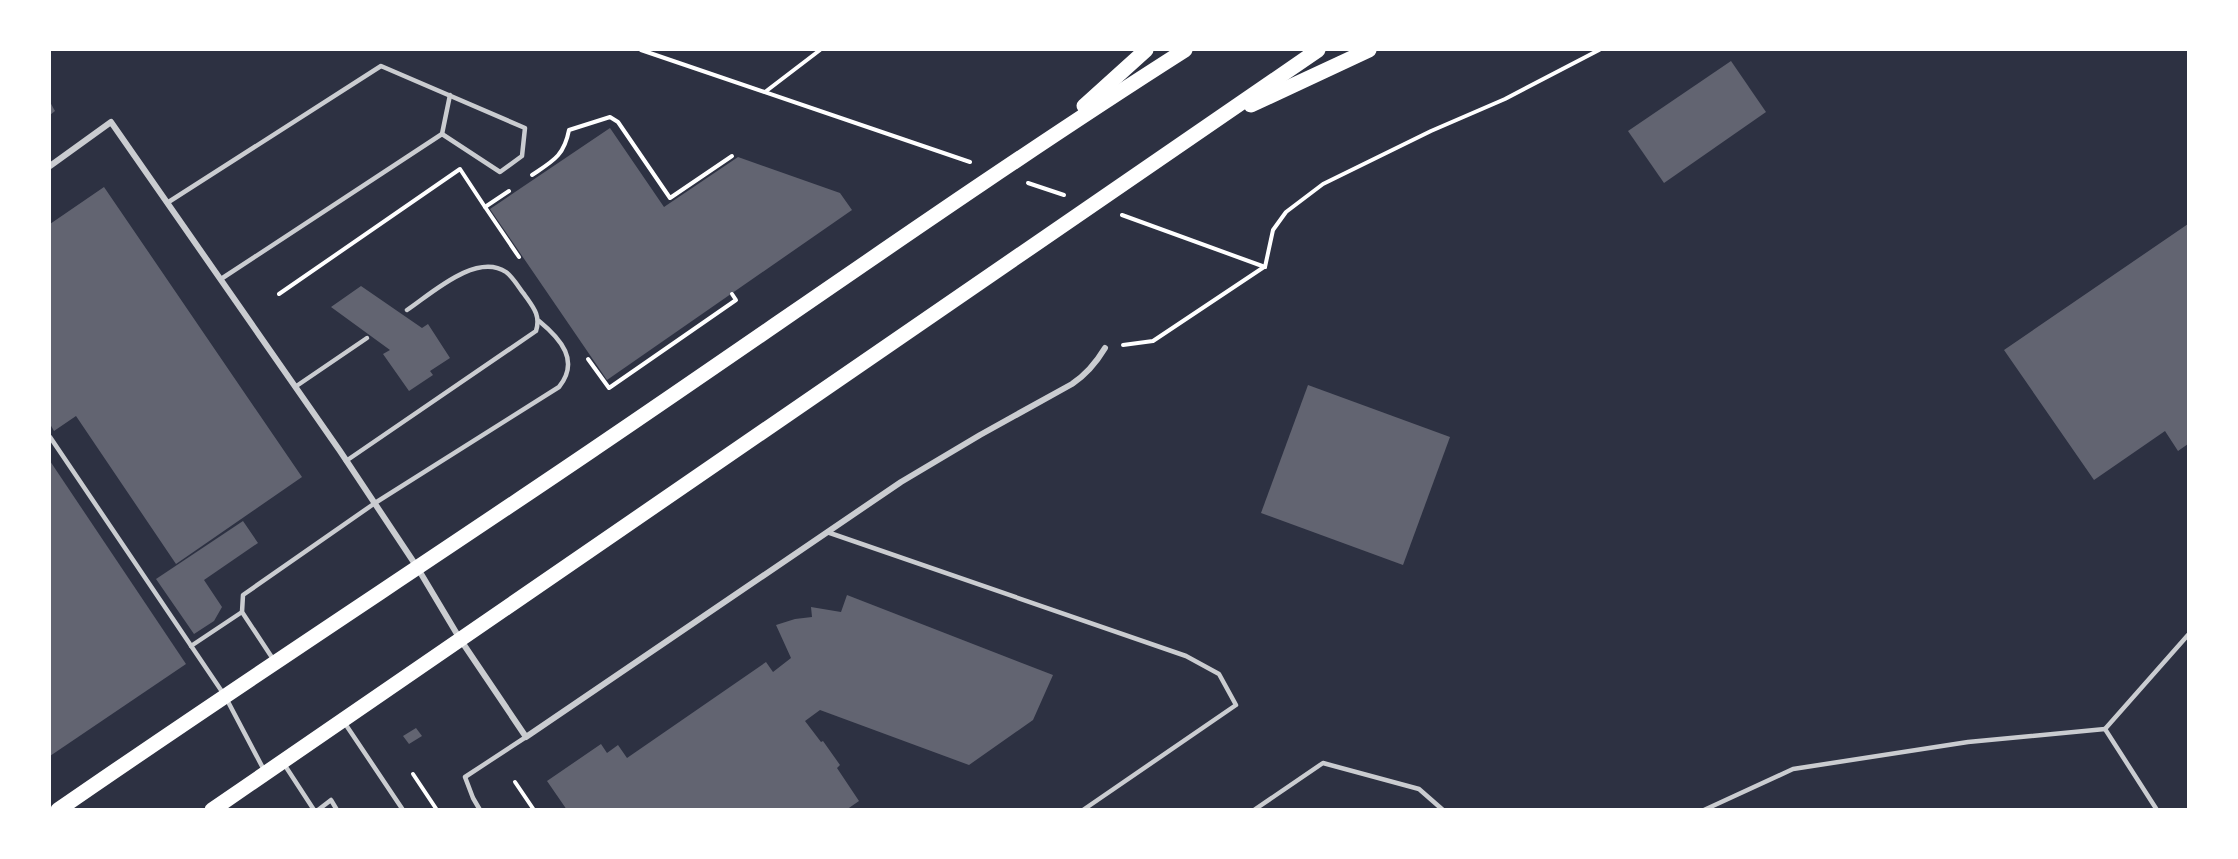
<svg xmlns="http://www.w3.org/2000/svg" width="2238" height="859" font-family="Lato,sans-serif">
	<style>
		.building { fill: #626471 }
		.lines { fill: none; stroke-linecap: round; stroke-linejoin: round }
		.path { stroke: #fff; stroke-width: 4 }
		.service { stroke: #caccd0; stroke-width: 4.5 }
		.minor { stroke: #caccd0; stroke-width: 6 }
		.primary { stroke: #fff; stroke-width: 15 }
	</style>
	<rect width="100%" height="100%" fill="#2d3142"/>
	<g class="building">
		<path d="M1731,61l35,51 -102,71 -36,-52z"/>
		<path d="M50,102l5,9 -5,4z"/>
		<path d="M610,128l54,79 74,-50 102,36 12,17 -245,170 -117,-171z"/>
		<path d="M104,187l198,290 -126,87 -100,-148 -22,15 -4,-7v-200z"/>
		<path d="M2188,224v220l-10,7 -13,-20 -71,49 -90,-130z"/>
		<path d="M361,286l61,42 6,-4 22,34 -20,13 3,4 -24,16 -26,-37 7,-4 -59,-43z"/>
		<path d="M1308,385l142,52 -47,128 -142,-52z"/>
		<path d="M50,461l136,203 -136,92z"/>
		<path d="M243,521l15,22 -54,37 18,27 -8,14 -20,13 -38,-55z"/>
		<path d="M847,595l206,80 -20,45 -64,45 -149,-55 -15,11 16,21 2,-1 17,24 -3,3 22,33 -13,9h-279l-20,-29 54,-37 6,9 11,-8 9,13 139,-96 7,10 18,-14 -15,-33 19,-6 17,-2 -1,-10 30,5z"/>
		<path d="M416,728l6,8 -13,8 -6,-8z"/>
	</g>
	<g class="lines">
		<g class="path">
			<path d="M641,50l329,112"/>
			<path d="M765,92l55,-42"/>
			<path d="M532,175c21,-14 32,-19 37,-45l41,-13 8,5 52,76 62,-42"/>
			<path d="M1028,183l36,12"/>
			<path d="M509,191l-24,16 34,50"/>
			<path d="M1122,215l143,52"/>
			<path d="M1265,267l8,-37 13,-18 37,-28 108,-53 74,-32 94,-49"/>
			<path d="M279,294l181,-125 25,38"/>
			<path d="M1123,345l30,-4 111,-74"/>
			<path d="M588,359l21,29 127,-88 -4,-6"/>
			<path d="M413,774l24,36"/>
			<path d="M515,782l19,28"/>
		</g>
		<g class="service">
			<path d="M442,134l8,-39"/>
			<path d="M167,203l214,-137 144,62 -3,28 -22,16 -58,-38 -221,145"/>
			<path d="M295,387l72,-49"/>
			<path d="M50,437l175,259 39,74"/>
			<path d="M346,461l190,-130c5,-16 -3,-24 -12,-37 -5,-6 -11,-17 -18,-22 -30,-20 -75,22 -99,38"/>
			<path d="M827,532l359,124 33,18 17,31 -153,105"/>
			<path d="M191,646l51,-34"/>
			<path d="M273,659l-31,-47 1,-17 132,-92 184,-116c21,-26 2,-48 -20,-66"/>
			<path d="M344,722l59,88"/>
			<path d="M2105,729l83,-94"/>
			<path d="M284,764l30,46"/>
			<path d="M318,810l13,-10 6,10"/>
			<path d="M480,810l-7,-12 -8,-21 61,-40"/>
			<path d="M1254,810l69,-47 96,26 24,21"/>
			<path d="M1704,810l89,-41 175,-27 137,-13 52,81"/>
		</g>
		<path class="minor" d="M50,166l61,-44 229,329 77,116 43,72 66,98 375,-255 79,-47 92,-51c15,-10 24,-21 33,-36"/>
		<g class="primary">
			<path d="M1251,105l118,-55"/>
			<path d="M1084,106l62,-56"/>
			<path d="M58,810c176,-122 356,-239 533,-359 198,-134 393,-273 594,-401"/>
			<path d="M212,810l1106,-760"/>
		</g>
	</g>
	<rect width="2238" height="859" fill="none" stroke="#ffffff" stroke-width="102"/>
</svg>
